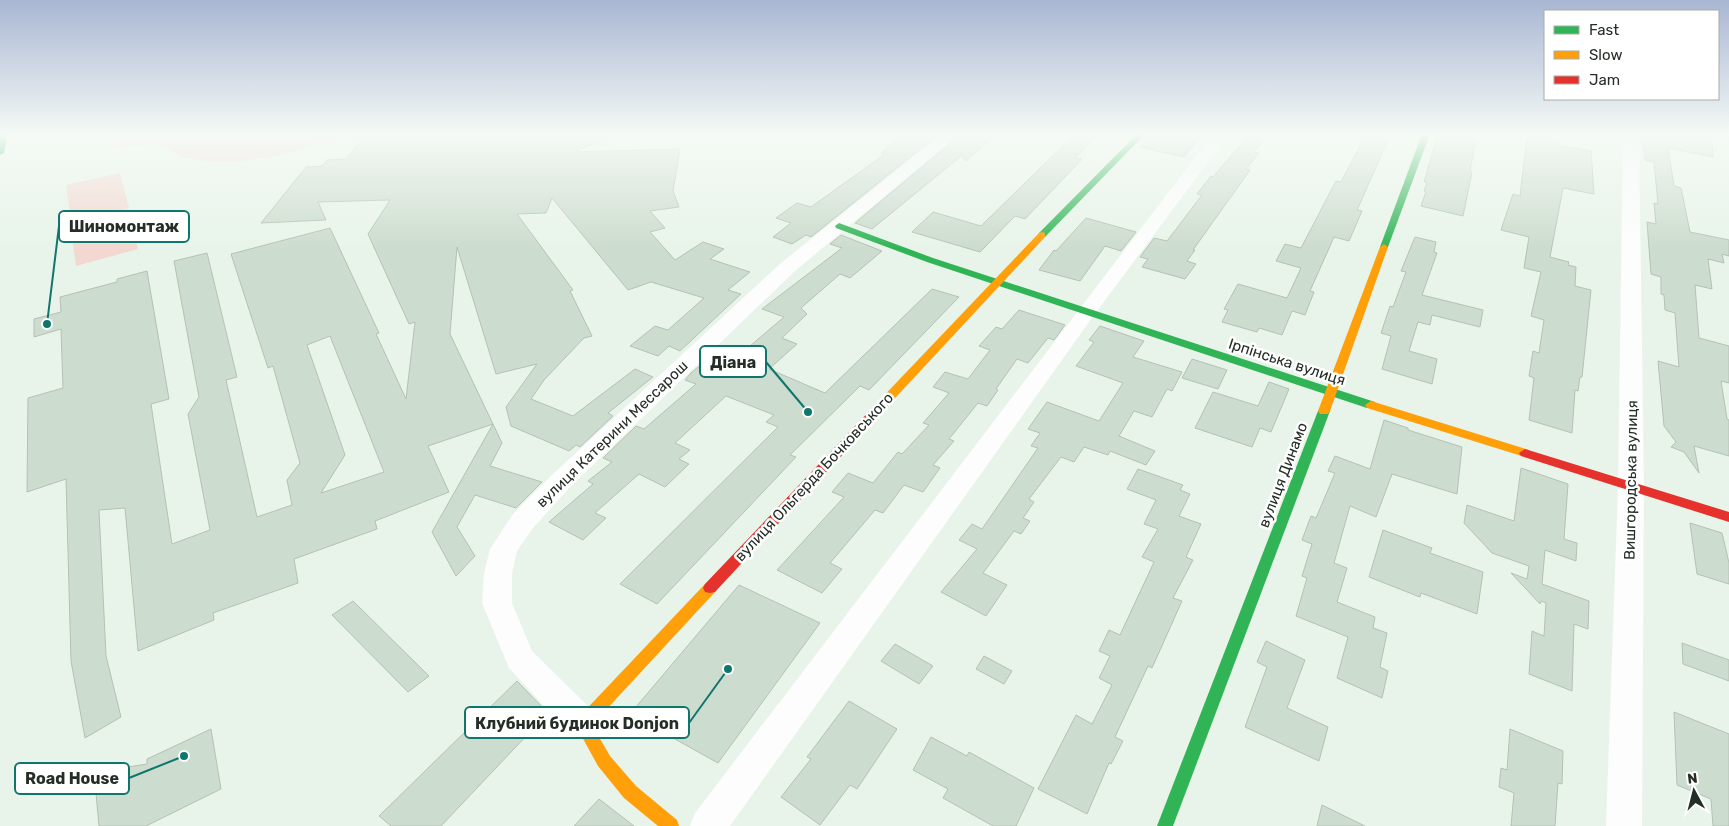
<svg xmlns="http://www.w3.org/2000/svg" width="1729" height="826" font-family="Rubik,sans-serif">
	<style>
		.green { fill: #f3d8d1 }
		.building { fill: #ccdcce; stroke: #b6c0b6; fill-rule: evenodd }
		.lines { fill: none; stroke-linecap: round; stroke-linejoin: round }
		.street { fill: #fcfdfc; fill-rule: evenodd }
		.fast { fill: #30b455; fill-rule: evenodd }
		.slow { fill: #ff9f0a; fill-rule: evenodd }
		.jam { fill: #e5322d; fill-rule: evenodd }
		.labels { text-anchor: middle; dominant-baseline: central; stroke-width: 5; stroke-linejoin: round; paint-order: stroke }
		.street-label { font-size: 15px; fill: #252e26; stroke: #fff }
		.leader { fill: none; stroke: #0f766e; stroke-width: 2 }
		.callout-dot { fill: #0f766e; stroke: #fff; stroke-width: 2 }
		.callout { fill: #fff; stroke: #0f766e; stroke-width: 2 }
		.callout-label { font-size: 16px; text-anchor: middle; font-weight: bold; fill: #252e26 }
	</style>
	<rect width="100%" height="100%" fill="#e8f4e9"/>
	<g class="green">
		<path d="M129,134h214c-46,20 -96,32 -145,26 -7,-1 -16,-3 -22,-6 -5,-2 -9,-7 -13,-8 -10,-3 -39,1 -50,1z"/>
		<path d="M120,173l9,35 -58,14 -5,-37z"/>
		<path d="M128,209l10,40 -62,17 -6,-43z"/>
	</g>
	<g class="building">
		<path d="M366,134h166l-3,6 39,-1 2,-5h48l-44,18 106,-3 -7,42 6,16 -29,4 15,17 -15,4 25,28 28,-18 21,7 -14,10 40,13 -22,18 13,4 -61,57 -11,-5 -11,10 -28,-10 25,-20 13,4 36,-32 -53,-16 -23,8 -76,-92 -6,15 -29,1 56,76 -3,1 22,45 -8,2 -40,42 -13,19 42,17 62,-47 18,8 -45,36 5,3 -33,31 -4,-2 -7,6 -58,-25 -5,-19 31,-43 -41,10 -39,-127 -7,87 52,109 -12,23 52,16 -26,26 -41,-13 -18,32 18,29 -19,20 -24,-44 61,-108 -65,22 21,46 -74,29 2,8 -83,30 4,24 -85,30 1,7 -76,31 -13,-143 -26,2 7,146 15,61 -36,21 -14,-77 -5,-182 -39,13 1,-94 35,-10 -2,-59 -27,8v-18l27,-7 -1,-15 57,-15v-3l30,-8 22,128 -18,5 21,140 38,-14 -22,-116 11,-17 -25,-136 33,-8 30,124 -11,3 31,137 35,-12 -5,-25 13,-17 -27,-97 -5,2 -37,-114 99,-26 49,105 -3,1 30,65 9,-77 -6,2 -41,-90 22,-34 -72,2 8,18 -65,3 45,-56 16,-1 5,-6 19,-1zM330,336l54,136 -63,21 24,-38 -38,-110z"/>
		<path d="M906,134h33l-128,103 -5,-2 -14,9 -19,-7 18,-14 -15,-5 21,-15 14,4 74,-53 -4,-1z"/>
		<path d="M961,134h36l-31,27 -5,-5 -89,73 -17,-6z"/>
		<path d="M1075,134h24l-24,24 7,1 -57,60 -10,-3 -35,36 -68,-20 21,-20 48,14z"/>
		<path d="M1152,134h51l-19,23 -44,-10z"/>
		<path d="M1374,134h17l-34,76 5,1 -13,30 -15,-4 -24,54 4,1 -9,23 -13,-4 -10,24 -23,-7 -2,4 -35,-10 6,-12 -4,-1 14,-25 49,14 14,-30 -25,-7 9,-17 16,4 35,-67 5,1 22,-42 8,1z"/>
		<path d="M1438,134h39l-7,37 2,1 -9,44 -42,-10 5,-14 -2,-1 3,-9h-3z"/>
		<path d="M1641,134h70l2,23 -45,-9 6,38 7,2 9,44 39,8v16l-7,-2 2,9 -16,-4 4,30 -17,-4 4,53 30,8v37l-8,-2 6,38 2,1v36l-35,-10 5,27 -15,-21 -13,-5 5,-5 -12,-16 -6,-65 21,6 -4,-54 -10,-3 -1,-15 -3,-1v-17l-10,-3 -4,-52 9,2 -2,-21 4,1 -4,-42 -9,-2z"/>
		<path d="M1527,136l32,6v3l32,6 3,43 -31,-6 -13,69 19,5 -1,3 8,2 -1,19 16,4 -9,87h-2l-2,14 -3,-1 -3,43 -43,-13 5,-42 -5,-2 4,-25 6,2 5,-33 -13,-4 10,-44 -17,-4 5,-31 -28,-7 12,-36 7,2z"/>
		<path d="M1247,137l16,4 -9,11 5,1 -13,16 4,1 -57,80h2l-8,11 9,3 -11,15 -43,-12 6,-8 -8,-2 14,-19 13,3 35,-46 -5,-1 14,-18 2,1z"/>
		<path d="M1086,218l50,14 -15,19 -16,-5 -25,35 -41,-11 15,-20 2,1z"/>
		<path d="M841,235l41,16 -32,27 -10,-4 -39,34 6,6 -25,24 15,6 -28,25 56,24 107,-104 27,8 -90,93 -9,-4 -70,69 6,2 -139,147 -37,-20 158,-157 -12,-5 8,-7 -48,-19 -51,47 15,7 -11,9 10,5 -24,23 -26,-13 -44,39 11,5 -23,22 -34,-18 44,-38 -5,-3 24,-19 -9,-4 33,-32 8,3 52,-45 -11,-4 6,-7 19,-16 19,7 55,-47 -22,-8 80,-61 -12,-4z"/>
		<path d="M1415,237l21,5 -2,10 3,1 -15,42 61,15 -3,17 -48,-12 -2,10 -12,-3 -9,29 28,8 -5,25 -50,-15 9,-33 -10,-3 9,-27 3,1 13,-35 -5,-1z"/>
		<path d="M1019,310l46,15 -11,15 -6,-2 -20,25 -11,-4 -21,30 2,1 -11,16 -9,-3 -29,36 5,2 -21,24 7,3 -17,24 -19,-7 -21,28 -8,-3 -45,53 12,6 -20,24 -45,-23 67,-73 -12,-5 16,-19 25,10 25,-31 4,2 27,-29 -6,-2 26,-30 -16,-6 12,-15 23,7 22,-29 -11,-4 17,-19 6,2z"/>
		<path d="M1100,326l44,15 -11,16 49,15 -10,19 -5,-2 -15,28 -18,-6 -15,25 36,15 -9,14 -36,-14 -2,4 -24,-8 -10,15 -13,-5 -32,42 5,3 -11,16 7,3 -9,13 -7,-3 -31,42 24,12 -21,31 -45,-24 36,-43 -18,-9 13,-16 10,5 56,-81 -7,-2 9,-13 -12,-4 19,-27 52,19 24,-38 -47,-17 18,-24 -5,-2z"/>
		<path d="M1192,359l35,11 -9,19 -36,-11z"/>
		<path d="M1269,382l20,7 -18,43 -11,-4 -8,19 -57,-19 18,-36 45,14z"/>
		<path d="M1384,420l24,8v2l54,17 -5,47 -65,-20 -16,43 -26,-11 -16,57 13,5 -10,34 38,15 -2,11 14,5 -7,34 8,4 -6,27 -45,-20 11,-41 -52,-21 11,-38 -5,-2 10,-32 -10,-4 9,-24 5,2 19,-45 -7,-2 7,-15 35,13z"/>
		<path d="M1521,468l47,16 -4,55 13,4 -1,18 -31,-11 -3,34 47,17 -1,28 -14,-5 -2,67 -43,-17 3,-43 12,5 2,-33 -5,-2 -1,3 -29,-31 16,6 2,-13 -37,-13 -28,-30 3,-18 47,16z"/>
		<path d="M1138,469l45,16 -3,5 10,4 -11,22 22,8 -15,33 7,3 -20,38 9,3 -30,67 -4,-2 -33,71 8,4 -12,23 -2,-1 -22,51 -49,-25 38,-74 16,9 20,-39 -13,-7 11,-22 -11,-5 10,-21 11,5 34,-73 -12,-5 16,-28 -14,-5 12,-24 -29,-11z"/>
		<path d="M1690,523l32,10 7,30v21l-32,-10z"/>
		<path d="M1383,530l49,18 -2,5 53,19 -6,42 -56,-21 -1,4 -51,-20z"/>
		<path d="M739,585l81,38 -102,140 -88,-49z"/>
		<path d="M353,601l76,75 -21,16 -76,-77z"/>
		<path d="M1266,641l39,19 -18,48 41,19 -9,34 -74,-34 22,-60 -10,-5z"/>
		<path d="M1682,643l47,17v21l-46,-17z"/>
		<path d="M895,644l38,22 -14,18 -38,-23z"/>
		<path d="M984,656l28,15 -8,13 -28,-15z"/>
		<path d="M517,681l31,32 -107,113h-50l-12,-10z"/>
		<path d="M849,701l48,28 -40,60 -7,-4 -30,40 -39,-28 30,-38 -4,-2z"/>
		<path d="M1674,712l55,22v92h-16l-2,-27 -34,-14z"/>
		<path d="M211,729l10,60 -75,37h-47l-4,-44 33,-15 19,-3v-5z"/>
		<path d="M1510,729l53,22 -1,33 -4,-1 -3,43h-44l3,-33 -15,-6 2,-19 6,2z"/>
		<path d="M931,737l36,19 2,-4 65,36 -18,38h-23l-50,-28 5,-9 -35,-19z"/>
		<path d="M599,799l35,27h-60z"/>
		<path d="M1322,805l43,21h-48z"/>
	</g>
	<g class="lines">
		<g class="street">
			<path d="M942,134h17l-164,137 -224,215 -38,42 -16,23 -5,22v30l20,48 63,62 4,11 -4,11 -12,4 -12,-4 -62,-67 -27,-65 2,-30 6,-24 23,-35 40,-40 228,-211z"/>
			<path d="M1213,134h16l-135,181 -364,511h-40l5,-13z"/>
			<path d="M1623,134h16l5,353 -2,339h-36l12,-339z"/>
		</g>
		<g class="fast">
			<path d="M0,134h8l-4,19 -4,2z"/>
			<path d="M1137,134h8l-100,103h-6v-4z"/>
			<path d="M1422,134h8l-42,113 -4,3 -3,-1 -1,-2z"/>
			<path d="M839,223l94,35 442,144 2,3 -2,3h-8l-440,-146 -91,-34 -1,-2z"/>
			<path d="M1324,407l6,4 -157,415h-16l161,-415z"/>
		</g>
		<g class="slow">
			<path d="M1042,232l3,1v4l-161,173h-8l-2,-3 2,-3 163,-171z"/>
			<path d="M1384,244l4,3 -58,164 -2,3h-8l-2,-3 62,-164z"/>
			<path d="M1371,401l158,49 2,3 -6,4 -158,-49 -2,-3z"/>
			<path d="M710,583l5,1 2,4 -2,4 -123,133 18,31 26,30 41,34 2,6h-21l-34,-28 -26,-32 -23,-42 2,-5 128,-135z"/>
		</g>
		<g class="jam">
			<path d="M880,403l6,4 -2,3 -169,182 -5,1 -5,-1 -2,-4 2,-4 171,-180z"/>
			<path d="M1525,449l204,63v10l-208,-66 -2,-3z"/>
		</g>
	</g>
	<linearGradient id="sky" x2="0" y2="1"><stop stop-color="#a8b6d3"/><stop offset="0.54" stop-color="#f5faf5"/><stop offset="1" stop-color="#f5faf5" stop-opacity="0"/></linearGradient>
	<rect width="1729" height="249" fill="url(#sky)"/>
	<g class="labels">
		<g class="street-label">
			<text transform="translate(1287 362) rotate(18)">Ірпінська вулиця</text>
			<text transform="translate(612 434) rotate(-44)">вулиця Катерини Мессарош</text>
			<text transform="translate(1283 475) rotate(-69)">вулиця Динамо</text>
			<text transform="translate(814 477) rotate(-47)">вулиця Ольгерда Бочковського</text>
			<text transform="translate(1631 480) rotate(-89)">Вишгородська вулиця</text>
		</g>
	</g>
	<path class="leader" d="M47 324L59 226M808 412L766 362M728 669L689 723M184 756L129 778"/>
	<g class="callout-dot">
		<circle cx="47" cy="324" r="5"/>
		<circle cx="808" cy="412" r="5"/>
		<circle cx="728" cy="669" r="5"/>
		<circle cx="184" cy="756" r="5"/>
	</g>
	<g class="callout">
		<rect x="59" y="211" width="130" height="31" rx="5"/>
		<rect x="700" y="346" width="66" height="31" rx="5"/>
		<rect x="465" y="707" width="224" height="31" rx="5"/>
		<rect x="15" y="763" width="114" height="31" rx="5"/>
	</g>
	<g class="callout-label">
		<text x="124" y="232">Шиномонтаж</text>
		<text x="733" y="368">Діана</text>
		<text x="577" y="729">Клубний будинок Donjon</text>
		<text x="72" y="784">Road House</text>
	</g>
	<rect x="1544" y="10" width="175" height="90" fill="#ffffff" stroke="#a8aba8"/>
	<rect x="1554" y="26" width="25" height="8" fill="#30b455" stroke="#a8aba8"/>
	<text x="1589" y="35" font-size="15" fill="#252e26">Fast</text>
	<rect x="1554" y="51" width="25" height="8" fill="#ff9f0a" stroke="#a8aba8"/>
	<text x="1589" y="60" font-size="15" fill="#252e26">Slow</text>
	<rect x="1554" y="76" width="25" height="8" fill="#e5322d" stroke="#a8aba8"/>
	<text x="1589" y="85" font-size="15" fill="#252e26">Jam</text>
	<g transform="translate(1694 791) rotate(353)" stroke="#ffffff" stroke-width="4" paint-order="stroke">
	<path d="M0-4L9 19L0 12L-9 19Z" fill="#252e26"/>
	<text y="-8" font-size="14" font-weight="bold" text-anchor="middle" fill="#252e26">N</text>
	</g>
</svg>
